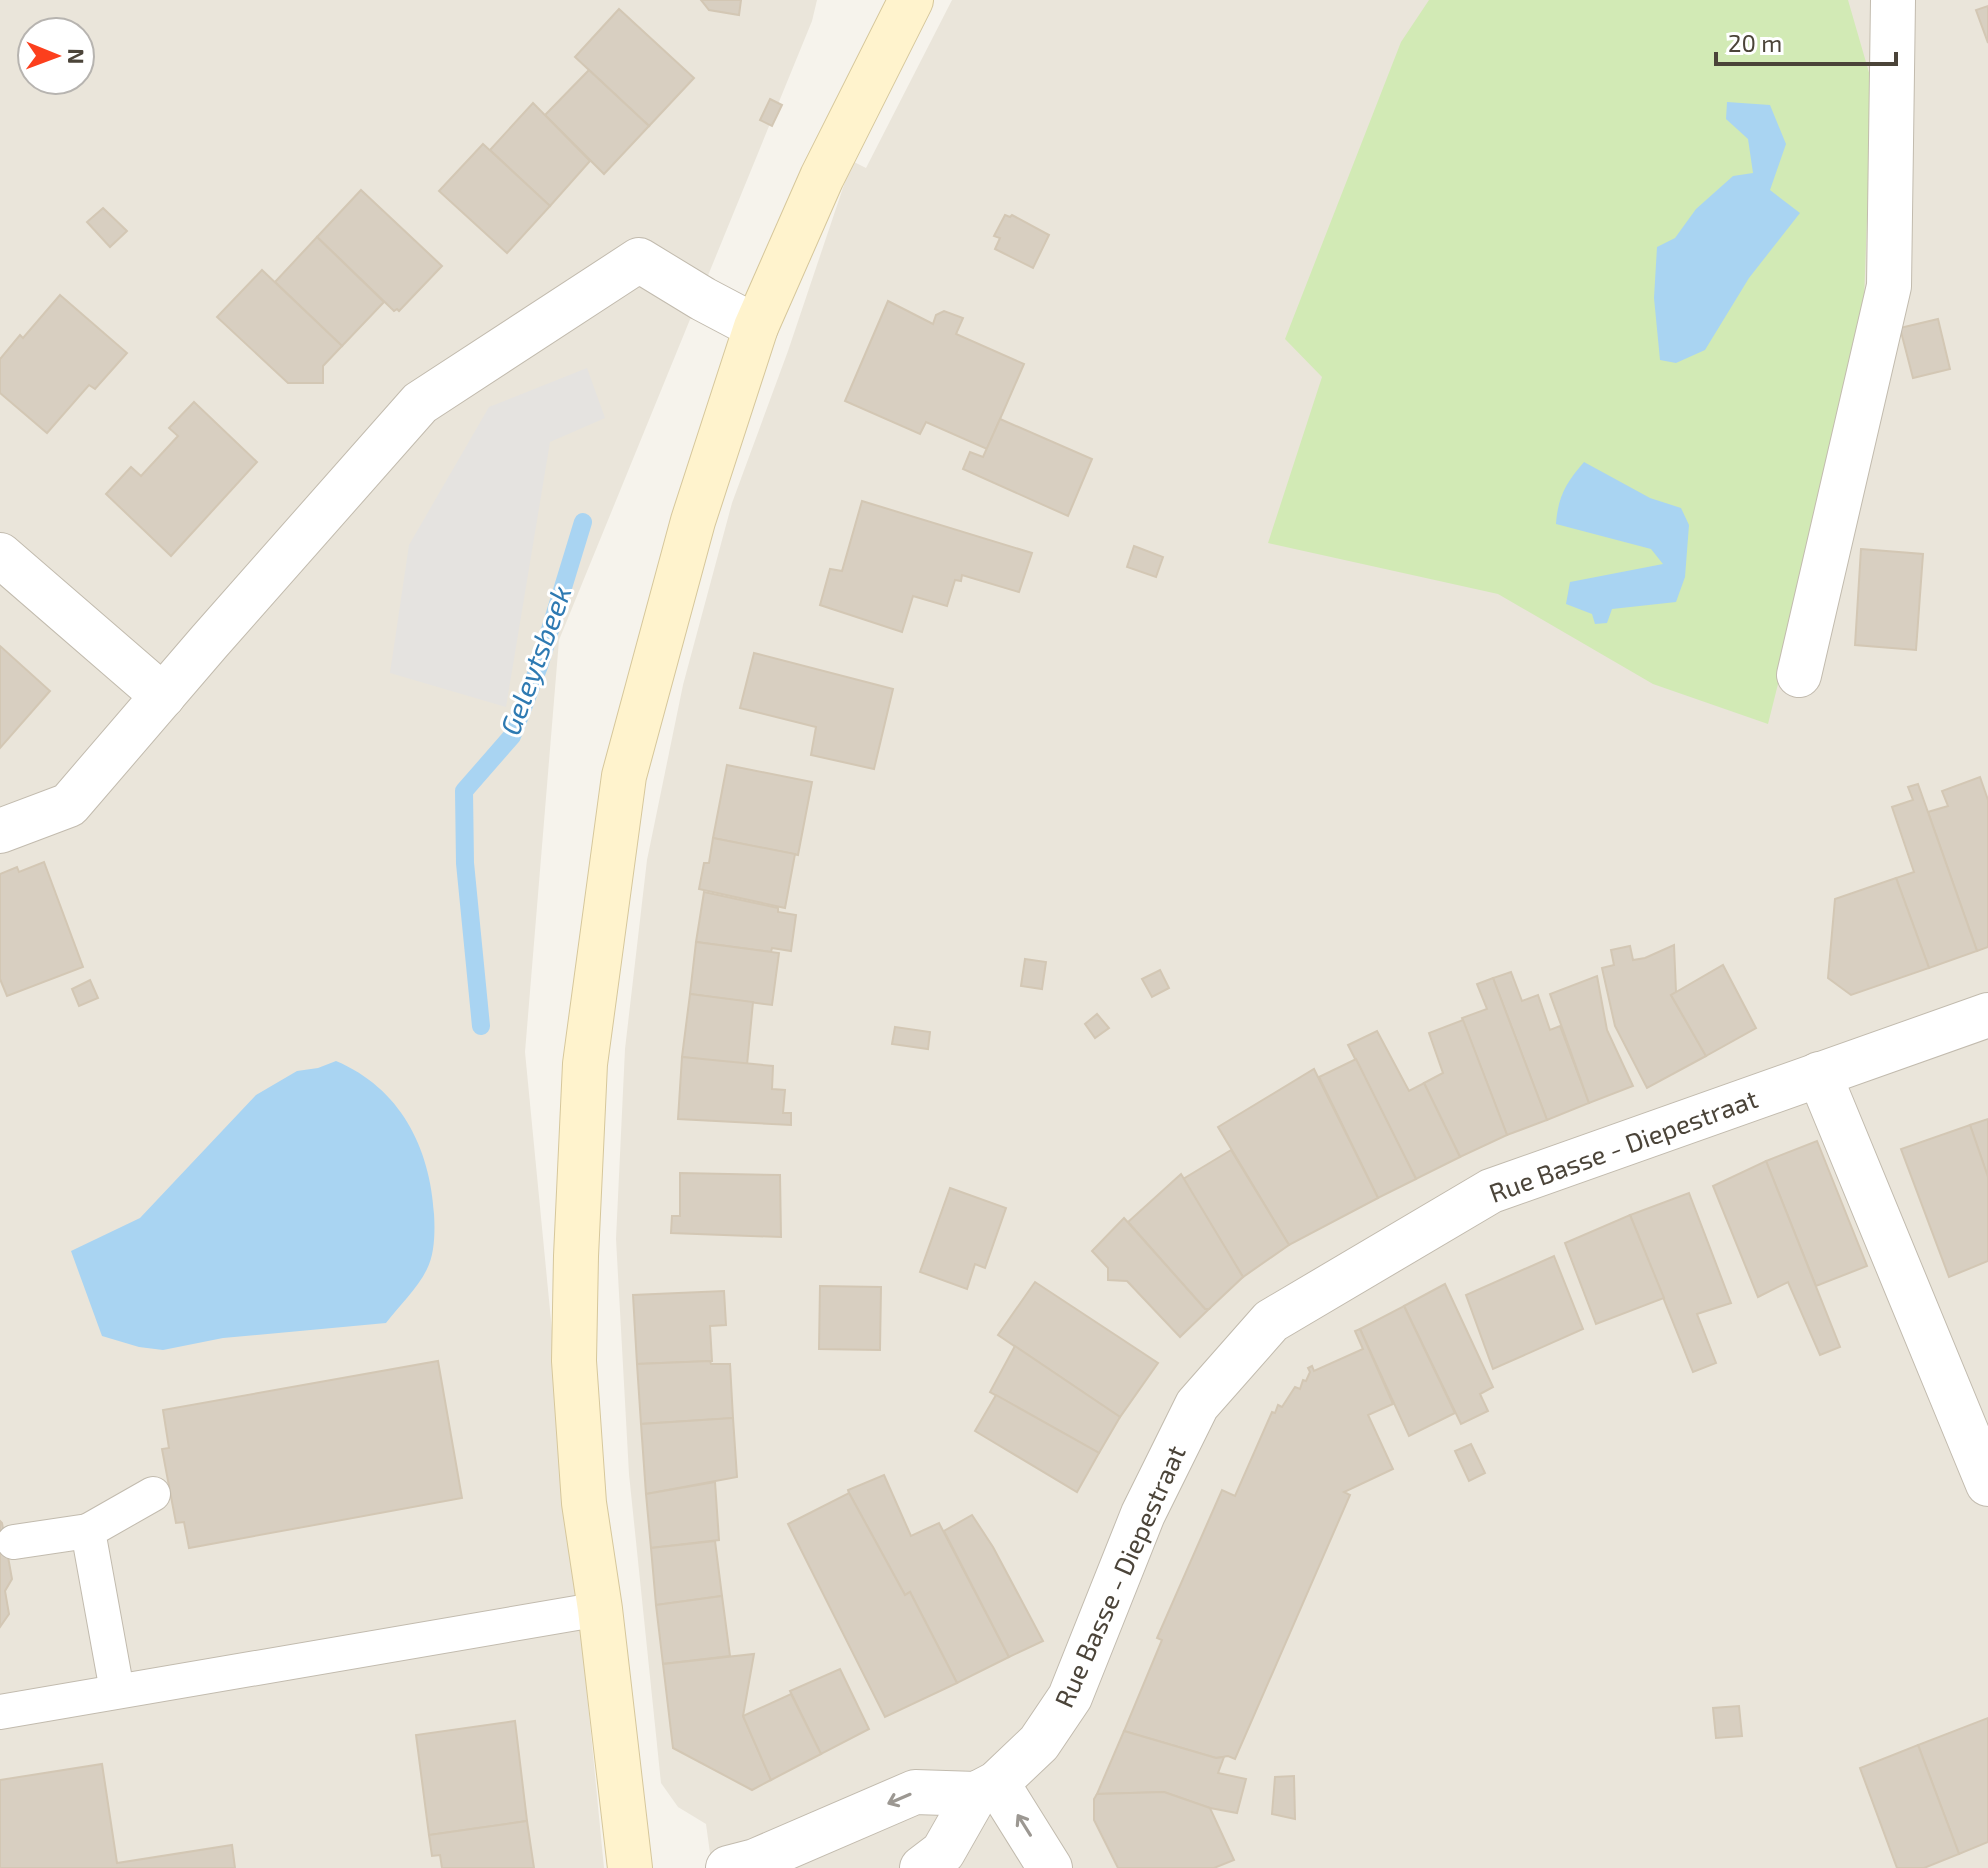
<svg xmlns="http://www.w3.org/2000/svg" width="1988" height="1868" font-family="'Exo 2',sans-serif">
	<style>
		.residential { fill: #eae5da; fill-rule: evenodd }
		.green { fill: #d2eab5 }
		.parking { fill: #e5e3e0 }
		.water { fill: #a9d4f2 }
		.lines { fill: none; stroke-linecap: round; stroke-linejoin: round }
		.stream { stroke: #a9d4f2; stroke-width: 18 }
		.building { fill: #d8cfc1; stroke: #d3c7b4; stroke-width: 2 }
		.lane-casing { stroke: #c2bbae; stroke-width: 36 }
		.street-casing { stroke: #c2bbae; stroke-width: 46 }
		.secondary-casing { stroke: #d6c79b; stroke-width: 46 }
		.lane { stroke: #fff; stroke-width: 34 }
		.street { stroke: #fff; stroke-width: 44 }
		.secondary { stroke: #fff3cd; stroke-width: 44 }
		.oneway { stroke: #9c9892 }
		.labels { text-anchor: middle; dominant-baseline: central; stroke-width: 6; stroke-linejoin: round; paint-order: stroke }
		.street-label { font-size: 26px; fill: #4b4439; stroke: #fff }
		.water-label { font-size: 28px; font-style: italic; fill: #2e7ab2; stroke: #fff }
	</style>
	<rect width="100%" height="100%" fill="#f6f3ec"/>
	<g class="residential">
		<path d="M0,0h817l-5,21 -253,619 -34,412 79,816h-604zM32,32h48v48h-48z"/>
		<path d="M952,0h1036v1868h-1276l-6,-44 -28,-17 -17,-24 -32,-309 -13,-235 9,-190 22,-189 36,-175 49,-182 56,-152 64,-190 14,7z"/>
	</g>
	<path class="green" d="M1429,0h419l24,83 -9,244 -37,165 -58,232 -115,-40 -155,-90 -230,-51 54,-166 -37,-38 116,-297z"/>
	<path class="parking" d="M587,368l18,50 -55,24 -44,265 -116,-34 19,-128 80,-138z"/>
	<g class="water">
		<path d="M1727,102l43,3 16,39 -16,46 30,23 -51,65 -44,72 -29,13 -16,-3 -6,-62 3,-51 18,-9 21,-29 37,-33 20,-3 -5,-34 -22,-20z"/>
		<path d="M1584,462l66,36 31,10 8,17 -4,52 -9,25 -64,7 -5,14 -12,1 -3,-10 -26,-10 4,-22 93,-18 -12,-15 -95,-25c2,-28 10,-41 28,-62z"/>
		<path d="M336,1061c64,27 94,86 98,153 1,16 1,40 -7,55 -9,19 -28,37 -41,54l-163,15 -60,12 -24,-3 -37,-11 -31,-85 69,-33 116,-123 41,-24 21,-3z"/>
	</g>
	<g class="lines">
		<path class="stream" d="M481,1026l-16,-163 -1,-72 48,-55 27,-70 44,-144"/>
	</g>
	<g class="building">
		<path d="M701,0h40l-2,15 -30,-5z"/>
		<path d="M1988,6v37l-12,-33z"/>
		<path d="M619,9l75,69 -45,48 -74,-69z"/>
		<path d="M589,70l60,56 -45,48 -59,-59z"/>
		<path d="M770,99l12,6 -10,21 -12,-6z"/>
		<path d="M533,103l57,58 -40,45 -60,-56z"/>
		<path d="M483,144l67,62 -43,47 -68,-62z"/>
		<path d="M361,190l81,76 -43,45 -2,-2 -3,2 -77,-74z"/>
		<path d="M103,208l24,23 -17,16 -23,-25z"/>
		<path d="M1005,215l5,2 2,-2 37,20 -16,33 -38,-19 5,-11 -6,-2z"/>
		<path d="M317,237l67,65 -42,44 -67,-64z"/>
		<path d="M262,270l80,76 -19,20v17h-35l-71,-66z"/>
		<path d="M60,295l67,58 -32,36 -6,-4 -42,48 -47,-40v-34l20,-24 3,3z"/>
		<path d="M888,301l45,23 3,-9 8,-4 19,7 -7,16 68,30 -37,85 -61,-27 -6,12 -75,-33z"/>
		<path d="M1938,319l12,50 -37,9 -13,-50z"/>
		<path d="M194,402l63,60 -86,94 -65,-62 25,-27 10,9 37,-40 -9,-8z"/>
		<path d="M1000,419l92,40 -24,57 -105,-47 7,-17 13,5z"/>
		<path d="M862,501l170,52 -13,39 -57,-17 -1,6 -6,-1 -8,26 -34,-10 -11,36 -82,-27 10,-36 12,2z"/>
		<path d="M1134,546l29,11 -7,20 -29,-10z"/>
		<path d="M1861,549l62,5 -7,96 -61,-5z"/>
		<path d="M0,646l50,45 -50,57z"/>
		<path d="M754,653l139,36 -19,80 -63,-14 5,-28 -76,-19z"/>
		<path d="M727,765l85,17 -14,73 -85,-17z"/>
		<path d="M1980,777l8,23v147l-11,4 -49,-139 20,-6 -6,-15z"/>
		<path d="M1918,784l59,167 -48,17 -33,-90 18,-6 -22,-65 21,-7 -5,-13z"/>
		<path d="M713,838l82,16 -10,54 -86,-19 5,-26h5z"/>
		<path d="M44,862l39,105 -76,29 -7,-17v-105l17,-7 2,5z"/>
		<path d="M1896,878l33,90 -78,27 -23,-17 7,-79z"/>
		<path d="M704,892l74,16v4l18,3 -5,36 -19,-3 -1,4 -75,-10z"/>
		<path d="M696,942l83,11 -7,52 -82,-11z"/>
		<path d="M1674,945l2,47 -5,3 35,61 -59,32 -32,-62 -13,-58 12,-3 -3,-15 19,-4 3,14 12,-2z"/>
		<path d="M1025,959l21,3 -4,27 -21,-3z"/>
		<path d="M1723,965l33,63 -50,28 -35,-61z"/>
		<path d="M1160,970l9,18 -17,9 -10,-18z"/>
		<path d="M1511,972l11,29 16,-6 12,35 10,-4 29,77 -42,17 -54,-142z"/>
		<path d="M1597,976l10,54 26,56 -44,17 -39,-109z"/>
		<path d="M1493,978l54,142 -40,15 -45,-117 25,-9 -10,-25z"/>
		<path d="M90,980l8,18 -19,8 -7,-17z"/>
		<path d="M690,994l63,8 -6,63 -65,-8z"/>
		<path d="M1097,1014l12,14 -14,10 -10,-14z"/>
		<path d="M1463,1020l44,115 -47,22 -36,-74 19,-10 -14,-40z"/>
		<path d="M895,1027l35,5 -2,17 -36,-5z"/>
		<path d="M1377,1031l32,60 15,-8 36,74 -44,22 -68,-134z"/>
		<path d="M682,1057l91,9 -1,23 13,1 -2,23h8v12l-113,-6z"/>
		<path d="M1356,1059l60,120 -38,19 -59,-121z"/>
		<path d="M1314,1069l64,129 -89,47 -71,-118z"/>
		<path d="M1988,1119v58l-18,-52z"/>
		<path d="M1970,1125l18,52v84l-39,16 -48,-128z"/>
		<path d="M1817,1141l50,125 -51,20 -50,-125z"/>
		<path d="M1231,1150l58,95 -46,32 -60,-98z"/>
		<path d="M1766,1161l74,186 -20,8 -32,-73 -30,15 -45,-111z"/>
		<path d="M680,1173l100,2 1,62 -110,-4 1,-17h8z"/>
		<path d="M1181,1174l62,103 -34,32h-4l-77,-87z"/>
		<path d="M950,1188l56,20 -21,60 -10,-4 -8,25 -47,-17z"/>
		<path d="M1689,1193l42,110 -34,11 19,49 -23,9 -63,-157z"/>
		<path d="M1630,1215l34,83 -68,26 -31,-81z"/>
		<path d="M1124,1218l81,91h4l-29,28 -53,-56 -19,-1v-12l-16,-17z"/>
		<path d="M1554,1256l29,73 -90,40 -27,-74z"/>
		<path d="M1035,1282l123,81 -38,54 -122,-82z"/>
		<path d="M1445,1284l48,103 -13,7 8,17 -27,13 -57,-118z"/>
		<path d="M820,1286l61,1 -1,63 -61,-1z"/>
		<path d="M724,1291l2,34 -16,1 2,35 -75,3 -4,-69z"/>
		<path d="M1404,1306l51,107 -46,23 -49,-107z"/>
		<path d="M1360,1329l33,75 -25,11 25,54 -49,23 6,3 -115,264 -7,-3 -12,2 -92,-27 38,-91 -5,-2 65,-148 13,6 37,-84 3,1 3,-8 4,2 13,-20 5,2 3,-9 3,1 4,-9 -2,-4 4,-2 2,5 49,-22 -8,-18z"/>
		<path d="M1015,1346l105,71 -21,36 -109,-61z"/>
		<path d="M438,1361l24,137 -273,50 -5,-26 -8,1 -14,-74 7,-1 -6,-38z"/>
		<path d="M710,1361l1,3h19l3,54 -92,6 -4,-60z"/>
		<path d="M996,1395l103,58 -22,39 -102,-61z"/>
		<path d="M733,1418l4,59 -91,17 -5,-70z"/>
		<path d="M1471,1444l14,29 -16,8 -14,-30z"/>
		<path d="M884,1475l27,61 28,-13 70,134 -52,26 -47,-91 -5,3 -56,-102 -1,-3z"/>
		<path d="M715,1482l4,58 -68,8 -5,-54z"/>
		<path d="M849,1493l56,102 5,-3 47,91 -72,34 -97,-193z"/>
		<path d="M972,1515l21,32 50,94 -34,16 -65,-126z"/>
		<path d="M0,1521l2,2 10,56 -7,12 4,23 -9,13z"/>
		<path d="M715,1541l7,55 -66,9 -5,-57z"/>
		<path d="M722,1596l8,60 -67,8 -7,-59z"/>
		<path d="M754,1654l-11,62 28,64 -19,10 -79,-42 -10,-84z"/>
		<path d="M840,1669l29,60 -48,25 -31,-63z"/>
		<path d="M791,1694l30,60 -50,26 -28,-64z"/>
		<path d="M1739,1706l3,30 -26,2 -3,-30z"/>
		<path d="M1988,1718v124l-29,12 -41,-109z"/>
		<path d="M515,1721l12,100 -98,14 -13,-100z"/>
		<path d="M1124,1731l92,27 8,-1 -6,16 28,6 -9,34 -27,-5 -46,-16 -67,2z"/>
		<path d="M1918,1745l41,109 -35,14h-27l-37,-100z"/>
		<path d="M102,1764l15,99 115,-18 3,23h-235v-88z"/>
		<path d="M1294,1776l1,43 -23,-5 3,-37z"/>
		<path d="M1164,1792l46,16 24,52 -20,8h-96l-24,-48v-21l3,-5z"/>
		<path d="M527,1821l7,47h-92l-2,-13 -8,1 -3,-21z"/>
	</g>
	<g class="lines">
		<defs>
			<g id="lane">
				<path d="M14,1542l74,-11"/>
				<path d="M117,1691l-29,-160 65,-37"/>
				<path d="M0,1712l600,-103"/>
			</g>
			<g id="street">
				<path d="M0,555l163,141"/>
				<path d="M1799,675l90,-389 4,-286"/>
				<path d="M0,831l69,-26 140,-163 211,-239 219,-143 64,39 53,28"/>
				<path d="M1819,1074l169,410"/>
				<path d="M997,1783l53,85"/>
				<path d="M728,1868l27,-7 160,-69 61,2 21,-11 42,-40 31,-46 73,-183 54,-109 74,-84 220,-130 497,-176"/>
				<path d="M922,1868l21,-16 33,-58"/>
			</g>
			<path id="secondary" d="M630,1868l-30,-259 -16,-106 -10,-142 2,-105 9,-192 39,-288 69,-255 63,-194 66,-150 89,-177"/>
		</defs>
		<use href="#lane" class="lane-casing"/>
		<use href="#street" class="street-casing"/>
		<use href="#secondary" class="secondary-casing"/>
		<use href="#lane" class="lane"/>
		<use href="#street" class="street"/>
		<use href="#secondary" class="secondary"/>
	</g>
	<defs><path id="oneway-shaft" d="M-6 0H5M1.5-3L5.5 0L1.5 3" fill="none" stroke-width="1.6" stroke-linecap="round" stroke-linejoin="round" transform="scale(2)"/></defs>
	<g class="oneway">
		<use href="#oneway-shaft" transform="translate(899 1799) rotate(157)"/>
		<use href="#oneway-shaft" transform="translate(1024 1825) rotate(-122)"/>
	</g>
	<g class="labels">
		<g class="street-label">
			<text transform="translate(1623 1145) rotate(-20)">Rue Basse - Diepestraat</text>
			<text transform="translate(1119 1576) rotate(-66)">Rue Basse - Diepestraat</text>
		</g>
		<g class="water-label">
			<text transform="translate(535 660) rotate(-70)">Geleytsbeek</text>
		</g>
	</g>
	<g transform="translate(56 56) rotate(91)"><circle r="38" fill="#ffffff" stroke="#b7b4b0" stroke-width="2"/>
	<path d="M0-6L14 30L0 20L-14 30Z" fill="#fc3f1d"/>
	<text y="-12" font-size="22" font-weight="bold" text-anchor="middle" fill="#4b4439">N</text>
	</g>
	<path d="M1716 52v12h180v-12" fill="none" stroke="#4b4439" stroke-width="4"/>
	<text x="1728" y="52" font-size="24" fill="#4b4439" stroke="#ffffff" stroke-width="6" paint-order="stroke">20 m</text>
</svg>
